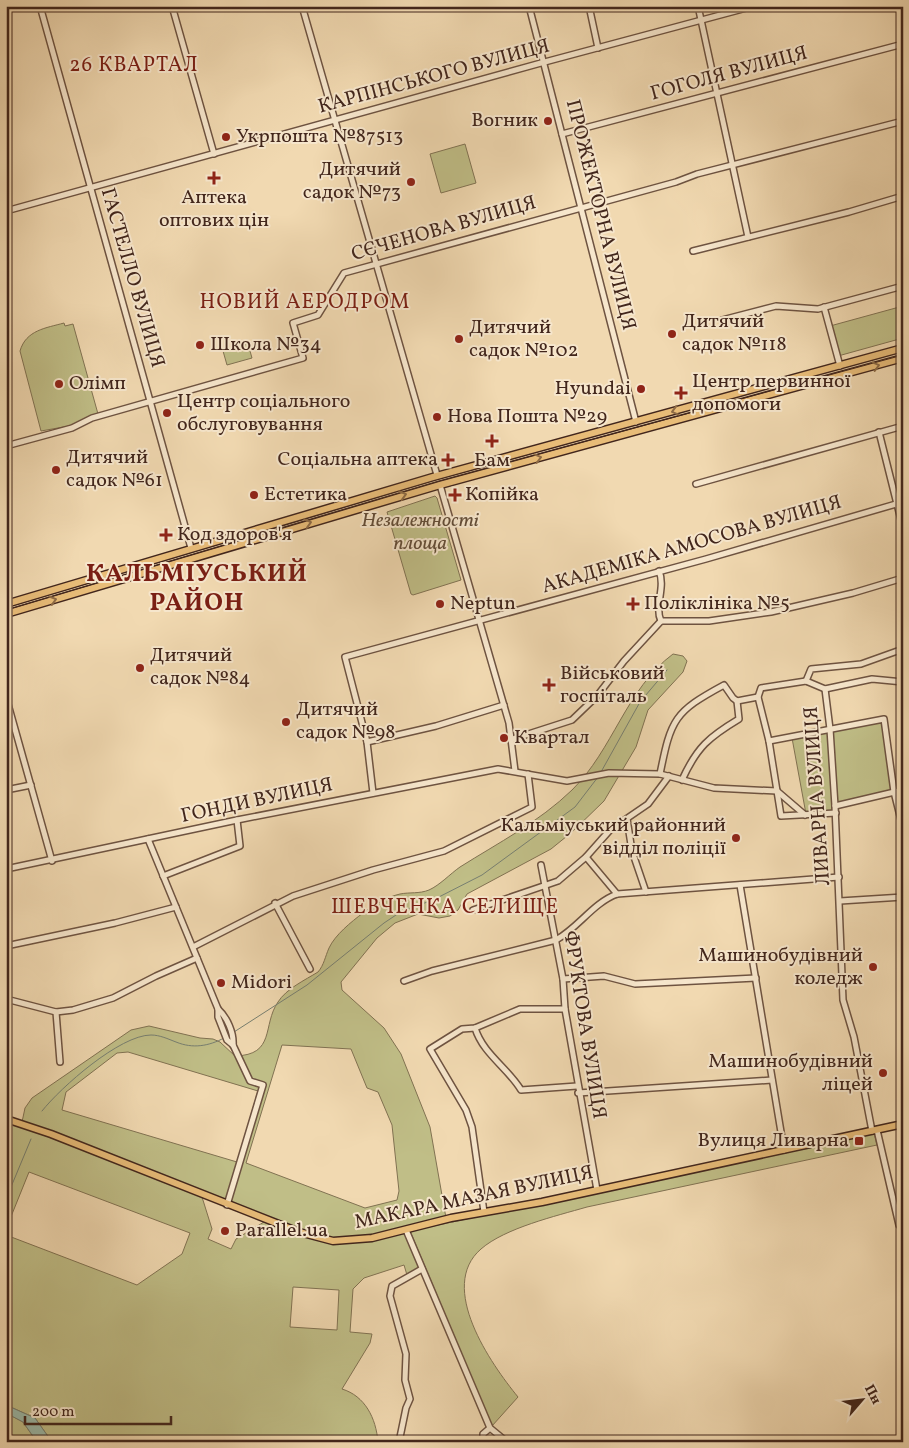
<svg xmlns="http://www.w3.org/2000/svg" width="909" height="1448" font-family="Vollkorn,serif">
	<style>
		.green { fill: #c0be87; stroke: #817252; fill-rule: evenodd }
		.water { fill: #9bbaaa; stroke: #777f71 }
		.lines { fill: none; stroke-linecap: round; stroke-linejoin: round }
		.stream { stroke: #777f71; stroke-width: 1 }
		.minor-casing { stroke: #6e5341; stroke-width: 8 }
		.major-casing { stroke: #42261c; stroke-width: 9 }
		.minor { stroke: #f6e6cc; stroke-width: 5 }
		.major { stroke: #e8bc78; stroke-width: 6 }
		.tram { stroke: #42261c; stroke-width: 1 }
		.oneway { stroke: #8d6a45 }
		.poi-dot { fill: #8f2418; stroke: #f6e6cc; stroke-width: 2 }
		.labels { text-anchor: middle; dominant-baseline: central; stroke-width: 4; stroke-linejoin: round; paint-order: stroke }
		.street-label { font-size: 20px; fill: #42261c; stroke: #f6e6cc }
		.poi-label { font-size: 20px; fill: #42261c; stroke: #f6e6cc; text-anchor: start }
		.park-label { font-size: 20px; font-style: italic; fill: #624c37; stroke: #f6e6cc }
		.neighbourhood-label { font-size: 21px; letter-spacing: 1px; fill: #7a1f14; stroke: #f6e6cc }
		.district-label { font-size: 25px; font-weight: bold; letter-spacing: 1px; fill: #7a1f14; stroke: #f6e6cc }
	</style>
	<rect width="100%" height="100%" fill="#f1d9b1"/>
	<filter id="stains"><feTurbulence type="fractalNoise" baseFrequency=".004" numOctaves="4"/><feColorMatrix values="0 0 0 0 .2 0 0 0 0 .09 0 0 0 0 .02 0 0 0 .5 -.17"/></filter>
	<radialGradient id="worn" r=".72"><stop offset=".6" stop-color="#630" stop-opacity="0"/><stop offset="1" stop-color="#630" stop-opacity=".3"/></radialGradient>
	<g class="green">
		<path d="M465,144l11,39 -35,10 -11,-39z"/>
		<path d="M903,306v32l-65,18 -8,-30z"/>
		<path d="M64,323l1,3 8,-2 25,90 -29,12 -28,5 -21,-80c6,-21 26,-23 44,-28z"/>
		<path d="M248,344l4,14 -25,7 -4,-14z"/>
		<path d="M435,496l2,2 24,82 -48,15 -2,-1 -24,-82z"/>
		<path d="M673,654l10,2 4,5 -4,11 -35,38 -12,37 -32,54 -32,31 -21,17 -84,45 -9,16 -8,6 -11,2 -21,-4 -23,9 -18,15 -36,44 1,8 42,38 17,26 29,73 16,91c-43,11 -86,26 -130,18l-294,-114 3,-14 7,-10 99,-68 18,-4 51,12 13,1 7,3 15,14c41,-1 27,-31 43,-54 8,-13 27,-22 40,-30 6,-7 7,-15 11,-24 6,-13 22,-26 34,-35 11,-8 24,-16 37,-19 10,-2 19,0 29,-4 11,-5 21,-16 31,-23 38,-24 79,-45 112,-77 41,-40 54,-101 101,-136zM282,1045l69,4 16,39 11,4 14,33 7,66 -2,9 -32,8 -119,-45zM128,1052l130,39 -21,71 -175,-52 4,-18 51,-39z"/>
		<path d="M884,721l9,70 -57,14 -4,-75z"/>
		<path d="M829,730l5,82 -28,2 -14,-76z"/>
		<path d="M6,1121l112,42 84,34 10,32 -4,10 23,10 5,-10 28,-17c61,22 77,25 141,10l15,36 -13,7 -3,-10 -40,13 -11,11 -3,43 22,2 -2,9 -28,46c23,7 34,29 36,53h-326l-17,-24 -29,-13v-170l131,50 45,-31 8,-21 -161,-61 -23,57zM293,1287l46,3 -2,40 -47,-3z"/>
		<path d="M874,1132l3,13 -290,62c-31,9 -82,21 -106,42 -44,38 10,115 37,148l-26,29 -82,-195z"/>
		<path d="M6,1413l17,9 14,20h-31z"/>
	</g>
	<path class="water" d="M6,1405l29,13 17,24h-15l-14,-20 -17,-9z"/>
	<g class="lines">
		<g class="stream">
			<path d="M601,772l39,-70 27,-32"/>
			<path d="M234,1032l73,-47 77,-62 18,-12 31,-11 49,-25 93,-68 23,-30"/>
			<path d="M42,1111c19,-24 78,-76 109,-76 9,0 17,4 25,7 17,7 33,4 48,-4"/>
			<path d="M6,1199l25,-60"/>
		</g>
		<defs>
			<g id="minor">
				<path d="M40,6l151,542"/>
				<path d="M172,6l42,148"/>
				<path d="M302,6l135,469"/>
				<path d="M529,6l107,416"/>
				<path d="M589,6l9,42"/>
				<path d="M698,6l50,231"/>
				<path d="M562,134l341,-90"/>
				<path d="M6,211l535,-148 213,-57"/>
				<path d="M693,251l156,-39 54,-16"/>
				<path d="M824,307l16,59"/>
				<path d="M722,320l54,-14 42,3 85,-23"/>
				<path d="M879,432l24,96"/>
				<path d="M6,446l66,-18 20,-10 211,-60 -10,-35 25,-8 26,-42 332,-91 21,-8 206,-53"/>
				<path d="M696,484l207,-58"/>
				<path d="M440,485l69,238 6,48"/>
				<path d="M659,571c7,16 -5,35 2,50"/>
				<path d="M661,621h48l62,-9 82,-19 50,-15"/>
				<path d="M806,681l5,-12 50,-5 42,-15"/>
				<path d="M825,689l5,40 5,77 8,194 11,37 18,94"/>
				<path d="M6,697l46,164"/>
				<path d="M513,739l59,-19 25,-24 27,-35 37,-40"/>
				<path d="M769,741l115,-22 10,73 9,36"/>
				<path d="M367,742l69,-16 68,-21"/>
				<path d="M660,774c11,-55 14,-62 64,-89l9,13 4,3 21,-4"/>
				<path d="M682,780c15,-33 27,-43 57,-61l-2,-18"/>
				<path d="M6,790l25,-5"/>
				<path d="M777,791l28,24"/>
				<path d="M373,793l-6,-51 -22,-85 361,-98 197,-57"/>
				<path d="M835,806l68,-16"/>
				<path d="M836,813l-55,3 -12,-75 -11,-44 3,-9 45,-7 19,8 47,-10 31,3"/>
				<path d="M627,819l5,32 14,41"/>
				<path d="M148,839l70,170c9,8 16,24 15,36"/>
				<path d="M586,857l31,37"/>
				<path d="M541,865l22,114 2,30 32,181"/>
				<path d="M6,869l231,-49 261,-51 69,12 42,-8 51,1 54,14 63,3"/>
				<path d="M163,876l77,-30 -3,-26"/>
				<path d="M740,885l44,265"/>
				<path d="M840,901l63,-4"/>
				<path d="M275,903l35,66"/>
				<path d="M473,910l85,-29 28,-24 24,-27 38,-26 21,-28"/>
				<path d="M6,946l109,-23 61,-16"/>
				<path d="M193,947l100,-51 80,-26 71,-19 88,-44 -4,-33"/>
				<path d="M563,979l41,-3 31,8 121,-6"/>
				<path d="M404,981l28,-10 124,-31c23,-13 37,-37 61,-46l222,-17"/>
				<path d="M6,999l50,13 17,-2 40,-12 43,-22 41,-18"/>
				<path d="M218,1009v8l9,23 6,5 17,36 13,4 -36,120"/>
				<path d="M56,1012l4,50"/>
				<path d="M475,1028c8,26 33,40 46,62l56,-4"/>
				<path d="M578,1093l194,-13"/>
				<path d="M877,1130l22,95 4,-1"/>
				<path d="M484,1212l-12,-85 -6,-17 -36,-61 32,-20 13,-1 45,-19h45"/>
				<path d="M406,1230l84,198 17,14"/>
				<path d="M399,1442l7,-34 4,-9 -5,-19 1,-26 -16,-58 2,-10 30,-17"/>
				<path d="M483,1442v-8l7,-6"/>
			</g>
			<g id="major">
				<path d="M6,604l427,-127 470,-129"/>
				<path d="M6,614l434,-129 463,-127"/>
				<path d="M6,1119l45,15 248,98 34,9 39,-3 79,-20 91,-16 361,-78"/>
			</g>
		</defs>
		<use href="#minor" class="minor-casing"/>
		<use href="#major" class="major-casing"/>
		<use href="#minor" class="minor"/>
		<use href="#major" class="major"/>
		<path class="tram" d="M6,610l433,-129 464,-126"/>
	</g>
	<defs><path id="oneway-chevron" d="M-2-3.5L2.5 0L-2 3.5" fill="none" stroke-width="1.6" stroke-linecap="round" stroke-linejoin="round" transform="scale(1.25)"/></defs>
	<g class="oneway">
		<use href="#oneway-chevron" transform="translate(876 366) rotate(-15)"/>
		<use href="#oneway-chevron" transform="translate(675 411) rotate(165)"/>
		<use href="#oneway-chevron" transform="translate(538 458) rotate(-15)"/>
		<use href="#oneway-chevron" transform="translate(403 495) rotate(-16)"/>
		<use href="#oneway-chevron" transform="translate(308 523) rotate(-17)"/>
		<use href="#oneway-chevron" transform="translate(53 600) rotate(-17)"/>
	</g>
	<g class="poi-dot">
		<circle cx="548" cy="121" r="5"/>
		<circle cx="226" cy="137" r="5"/>
		<path d="M211.5 170.5h5v5h5v5h-5v5h-5v-5h-5v-5h5z"/>
		<circle cx="411" cy="182" r="5"/>
		<circle cx="672" cy="334" r="5"/>
		<circle cx="459" cy="339" r="5"/>
		<circle cx="200" cy="345" r="5"/>
		<circle cx="59" cy="384" r="5"/>
		<circle cx="641" cy="389" r="5"/>
		<path d="M678.5 385.5h5v5h5v5h-5v5h-5v-5h-5v-5h5z"/>
		<circle cx="167" cy="413" r="5"/>
		<circle cx="437" cy="417" r="5"/>
		<path d="M489.5 433.5h5v5h5v5h-5v5h-5v-5h-5v-5h5z"/>
		<path d="M445.5 452.5h5v5h5v5h-5v5h-5v-5h-5v-5h5z"/>
		<circle cx="56" cy="470" r="5"/>
		<circle cx="254" cy="495" r="5"/>
		<path d="M452.5 487.5h5v5h5v5h-5v5h-5v-5h-5v-5h5z"/>
		<path d="M163.5 527.5h5v5h5v5h-5v5h-5v-5h-5v-5h5z"/>
		<circle cx="440" cy="604" r="5"/>
		<path d="M630.5 596.5h5v5h5v5h-5v5h-5v-5h-5v-5h5z"/>
		<circle cx="140" cy="668" r="5"/>
		<path d="M546.5 677.5h5v5h5v5h-5v5h-5v-5h-5v-5h5z"/>
		<circle cx="286" cy="722" r="5"/>
		<circle cx="504" cy="738" r="5"/>
		<circle cx="736" cy="838" r="5"/>
		<circle cx="873" cy="967" r="5"/>
		<circle cx="221" cy="983" r="5"/>
		<circle cx="883" cy="1073" r="5"/>
		<rect x="854" y="1136" width="10" height="10" rx="2.5"/>
		<circle cx="225" cy="1231" r="5"/>
	</g>
	<g class="labels">
		<g class="street-label">
			<text transform="translate(729 74) rotate(-15)">ГОГОЛЯ ВУЛИЦЯ</text>
			<text transform="translate(434 77) rotate(-15)">КАРПІНСЬКОГО ВУЛИЦЯ</text>
			<text transform="translate(600 215) rotate(76)">ПРОЖЕКТОРНА ВУЛИЦЯ</text>
			<text transform="translate(444 229) rotate(-16)">СЄЧЕНОВА ВУЛИЦЯ</text>
			<text transform="translate(132 278) rotate(74)">ГАСТЕЛЛО ВУЛИЦЯ</text>
			<text transform="translate(692 545) rotate(-16)">АКАДЕМІКА АМОСОВА ВУЛИЦЯ</text>
			<text transform="translate(818 796) rotate(-94)">ЛИВАРНА ВУЛИЦЯ</text>
			<text transform="translate(257 801) rotate(-12)">ГОНДИ ВУЛИЦЯ</text>
			<text transform="translate(584 1025) rotate(81)">ФРУКТОВА ВУЛИЦЯ</text>
			<text transform="translate(474 1198) rotate(-12)">МАКАРА МАЗАЯ ВУЛИЦЯ</text>
		</g>
		<g class="poi-label">
			<text x="538" y="121" text-anchor="end">Вогник</text>
			<text x="236" y="137">Укрпошта №87513</text>
			<text x="401" y="170" text-anchor="end">Дитячий<tspan x="401" dy="23">садок №73</tspan></text>
			<text x="214" y="198" text-anchor="middle">Аптека<tspan x="214" dy="23">оптових цін</tspan></text>
			<text x="682" y="322">Дитячий<tspan x="682" dy="23">садок №118</tspan></text>
			<text x="469" y="328">Дитячий<tspan x="469" dy="23">садок №102</tspan></text>
			<text x="210" y="345">Школа №34</text>
			<text x="692" y="382">Центр первинної<tspan x="692" dy="23">допомоги</tspan></text>
			<text x="69" y="384">Олімп</text>
			<text x="631" y="389" text-anchor="end">Hyundai</text>
			<text x="177" y="402">Центр соціального<tspan x="177" dy="23">обслуговування</tspan></text>
			<text x="447" y="417">Нова Пошта №29</text>
			<text x="66" y="458">Дитячий<tspan x="66" dy="23">садок №61</tspan></text>
			<text x="438" y="460" text-anchor="end">Соціальна аптека</text>
			<text x="492" y="461" text-anchor="middle">Бам</text>
			<text x="264" y="495">Естетика</text>
			<text x="465" y="495">Копійка</text>
			<text x="177" y="535">Код здоров'я</text>
			<text x="450" y="604">Neptun</text>
			<text x="644" y="604">Поліклініка №5</text>
			<text x="150" y="656">Дитячий<tspan x="150" dy="23">садок №84</tspan></text>
			<text x="560" y="674">Військовий<tspan x="560" dy="23">госпіталь</tspan></text>
			<text x="296" y="710">Дитячий<tspan x="296" dy="23">садок №98</tspan></text>
			<text x="514" y="738">Квартал</text>
			<text x="726" y="826" text-anchor="end">Кальміуський районний<tspan x="726" dy="23">відділ поліції</tspan></text>
			<text x="863" y="956" text-anchor="end">Машинобудівний<tspan x="863" dy="23">коледж</tspan></text>
			<text x="231" y="983">Midori</text>
			<text x="873" y="1062" text-anchor="end">Машинобудівний<tspan x="873" dy="23">ліцей</tspan></text>
			<text x="849" y="1141" text-anchor="end">Вулиця Ливарна</text>
			<text x="235" y="1231">Parallel.ua</text>
		</g>
		<g class="park-label">
			<text x="420" y="521">Незалежності<tspan x="420" dy="23">площа</tspan></text>
		</g>
		<g class="neighbourhood-label">
			<text x="134" y="65">26 КВАРТАЛ</text>
			<text x="305" y="302">НОВИЙ АЕРОДРОМ</text>
			<text x="445" y="907">ШЕВЧЕНКА СЕЛИЩЕ</text>
		</g>
		<g class="district-label">
			<text x="197" y="574">КАЛЬМІУСЬКИЙ<tspan x="197" dy="29">РАЙОН</tspan></text>
		</g>
	</g>
	<rect width="909" height="1448" fill="none" stroke="#f1d9b1" stroke-width="25"/>
	<rect x="8" y="8" width="894" height="1433" fill="none" stroke="#42261c" stroke-width="2.5"/>
	<rect x="12" y="12" width="884" height="1423" fill="none" stroke="#42261c"/>
	<g transform="translate(862 1400) rotate(62)" stroke="#f6e6cc" stroke-width="4" paint-order="stroke">
	<path d="M0-4L9 19L0 12L-9 19Z" fill="#42261c"/>
	<text y="-8" font-size="14" font-weight="bold" text-anchor="middle" fill="#42261c">Пн</text>
	</g>
	<path d="M25 1416v8h146v-8" fill="none" stroke="#42261c" stroke-width="2.5"/>
	<text x="32" y="1416" font-size="15" fill="#42261c" stroke="#f6e6cc" stroke-width="4" paint-order="stroke">200 m</text>
	<rect width="100%" height="100%" filter="url(#stains)"/>
	<rect width="100%" height="100%" fill="url(#worn)"/>
</svg>
